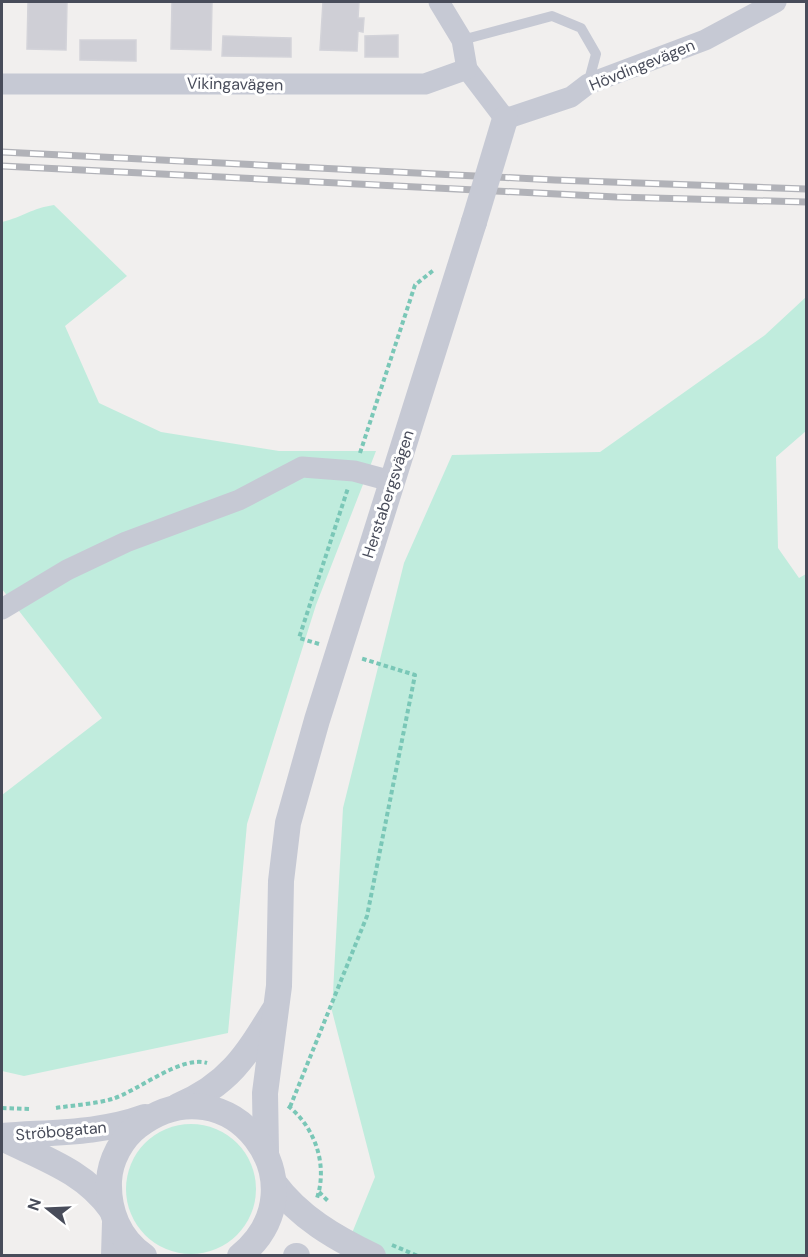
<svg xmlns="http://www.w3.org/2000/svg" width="808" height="1257" font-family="'DM Sans',sans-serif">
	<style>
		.green { fill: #c0ecdd }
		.building { fill: #cfcfd6; stroke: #d3d3d9; stroke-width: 1.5 }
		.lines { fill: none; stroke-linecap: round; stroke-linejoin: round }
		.path { stroke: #7ac7b7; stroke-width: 4; stroke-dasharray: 4.5 3; stroke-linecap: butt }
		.service { stroke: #c6c9d4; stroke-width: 10 }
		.minor { stroke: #c6c9d4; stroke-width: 21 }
		.tertiary { stroke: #c6c9d4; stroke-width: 26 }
		.rail-casing { stroke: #b1b2b8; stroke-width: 7 }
		.rail { stroke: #fff; stroke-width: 4.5; stroke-dasharray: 14; stroke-linecap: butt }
		.tertiary-bridge { stroke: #c6c9d4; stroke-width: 26 }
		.labels { text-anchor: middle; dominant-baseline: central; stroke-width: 6; stroke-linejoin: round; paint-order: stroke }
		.street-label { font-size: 16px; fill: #484c5a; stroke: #fff }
	</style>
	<rect width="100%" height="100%" fill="#f1efee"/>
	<g class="green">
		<path d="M54,205l73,71 -62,50 34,77 62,29 118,19h97l-60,154 -69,219 -19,209 -204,43 -22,-5v-276l100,-77 -100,-129v-367c21,-5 30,-14 52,-17z"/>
		<path d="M806,297v134l-30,26 2,91 21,30 7,-4v681h-463l32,-78 -43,-166 11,-203 61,-245 48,-108 148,-3 165,-117z"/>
		<circle cx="191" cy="1189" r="65"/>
	</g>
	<g class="building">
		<path d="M28,2h39l-1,48 -39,-1z"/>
		<path d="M172,2h40l-1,48 -40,-1z"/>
		<path d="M323,2h36l-1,16h6l-1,14 -5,-1 -1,20 -37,-1z"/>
		<path d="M398,35v22h-33v-21z"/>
		<path d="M223,36l68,2v19l-69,-1z"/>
		<path d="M80,40h56v21l-56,-1z"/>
	</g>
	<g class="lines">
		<g class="path">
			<path d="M360,453l55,-168 20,-16"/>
			<path d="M319,644l-20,-6 49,-150"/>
			<path d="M288,1106c27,21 40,59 29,92"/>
			<path d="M290,1107l77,-191 48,-241 -55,-17"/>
			<path d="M2,1108l29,1"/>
			<path d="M56,1108c18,-3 39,-4 56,-9 26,-8 69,-44 95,-36"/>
			<path d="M319,1192l10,10"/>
			<path d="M392,1245l26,11"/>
		</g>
		<path class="service" d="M462,40l90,-24 29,12 15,26 -8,30"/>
		<g class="minor">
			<path d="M439,2l23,38 5,29 38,50 66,-22 17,-13 117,-44 71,-38"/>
			<path d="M2,84h423l42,-15"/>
			<path d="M2,609l65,-39 59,-28 113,-42 63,-33 52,4 37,10"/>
		</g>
		<g class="tertiary">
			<path d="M178,1106c50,-21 68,-50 95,-94"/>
			<path d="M2,1136c48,-4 97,-2 143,-19"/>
			<path d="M2,1138c40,20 82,33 109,71"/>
			<path d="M266,1152l-1,-59 14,-107 2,-105 7,-58 29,-103 157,-498"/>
			<path d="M274,1183c25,34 61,55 99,73"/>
			<path d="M114,1256l1,-34"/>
			<path d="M144,1256c-25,-17 -36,-45 -35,-75 1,-21 13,-43 29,-55 91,-69 189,59 102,130"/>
			<path d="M296,1256h1"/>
		</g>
		<defs>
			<g id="rail">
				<path d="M2,152l553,28 251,9"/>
				<path d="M2,166l614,31 190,5"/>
			</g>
		</defs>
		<use href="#rail" class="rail-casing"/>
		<use href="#rail" class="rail"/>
		<path class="tertiary-bridge" d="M474,222l31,-103"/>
	</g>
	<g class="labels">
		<g class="street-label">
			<text transform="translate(642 65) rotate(-22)">Hövdingevägen</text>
			<text transform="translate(235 84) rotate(1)">Vikingavägen</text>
			<text transform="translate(388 494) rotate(-72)">Herstabergsvägen</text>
			<text transform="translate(61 1131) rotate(-5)">Ströbogatan</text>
		</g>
	</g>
	<rect width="808" height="1257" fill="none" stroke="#484c5a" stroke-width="6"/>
	<g transform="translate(48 1209) rotate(288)" stroke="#ffffff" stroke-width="4.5" paint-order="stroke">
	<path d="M0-4.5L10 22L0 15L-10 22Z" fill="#484c5a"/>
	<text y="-9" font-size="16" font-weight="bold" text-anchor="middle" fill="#484c5a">N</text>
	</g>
</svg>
